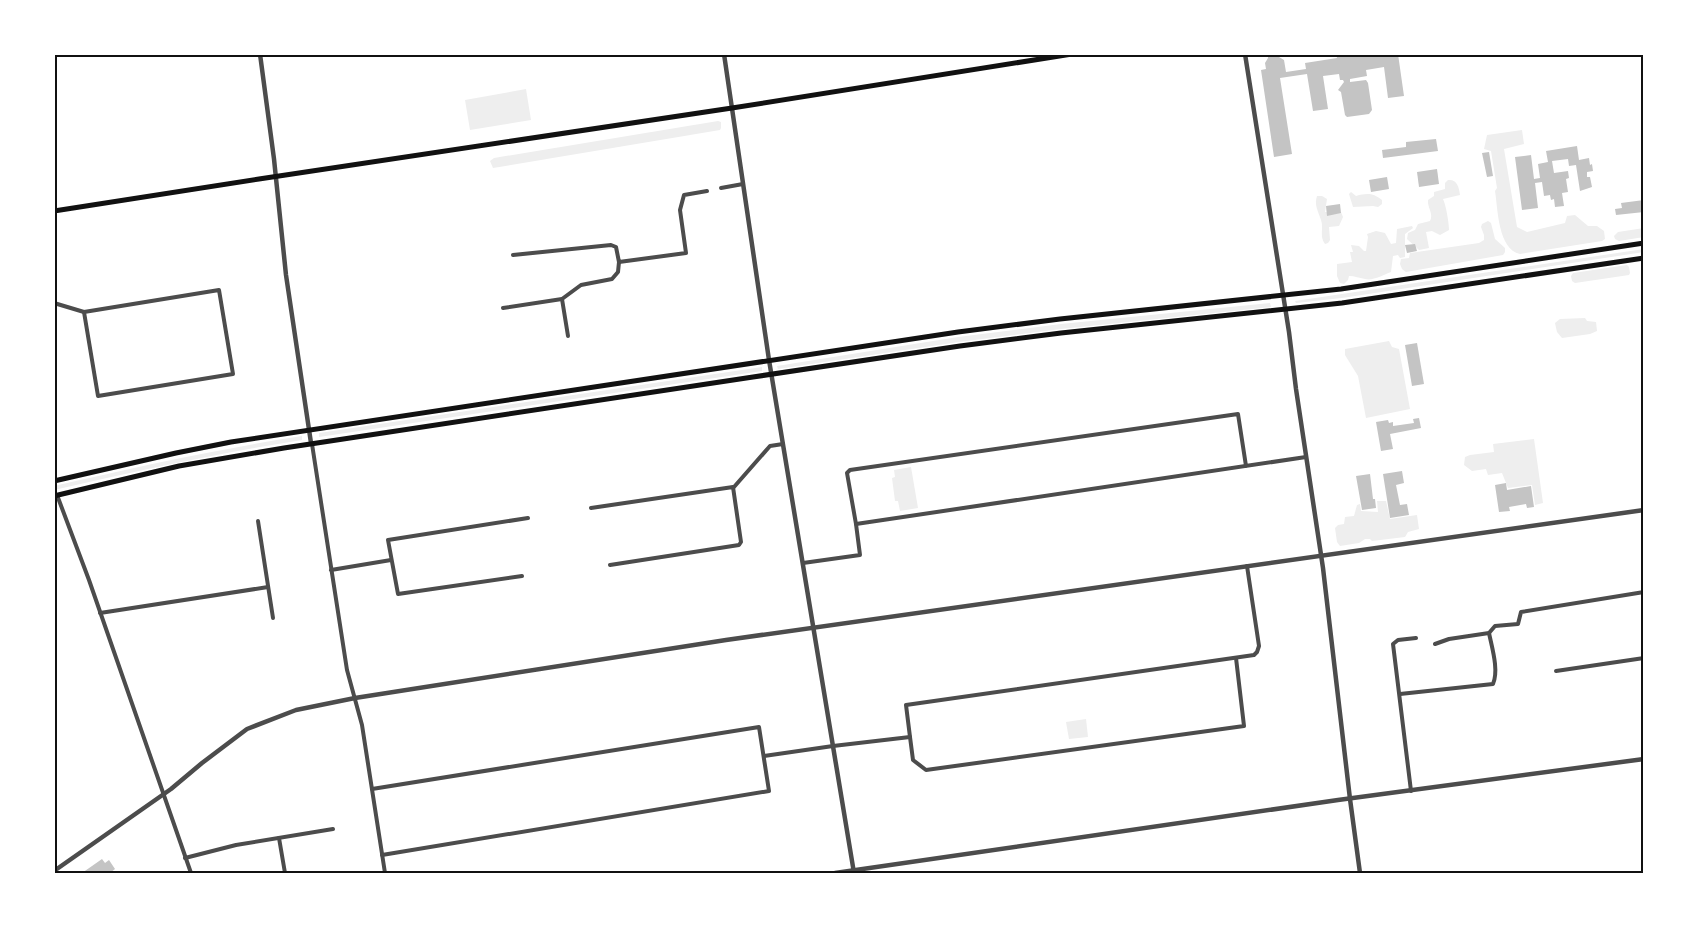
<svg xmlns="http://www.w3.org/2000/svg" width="1698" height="927" font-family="Manrope,sans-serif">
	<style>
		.green { fill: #eee }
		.building { fill: #c4c4c4 }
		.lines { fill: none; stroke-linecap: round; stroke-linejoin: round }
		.minor { stroke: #4c4c4c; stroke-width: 4 }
		.tertiary { stroke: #4c4c4c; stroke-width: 4.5 }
		.secondary { stroke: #111; stroke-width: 5 }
		.primary { stroke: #111; stroke-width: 5 }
		.neatline { fill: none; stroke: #111; stroke-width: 2 }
	</style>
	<rect width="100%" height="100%" fill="#fff"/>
	<g class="green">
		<path d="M526,89l5,31 -61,10 -5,-30z"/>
		<path d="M718,121l3,1v6l-1,2 -227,38 -3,-7 4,-3z"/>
		<path d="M1522,130l2,14 -20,5 13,78 10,5 38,-9 2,-7 8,-1 13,11h9l7,5 1,8 -3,2 -82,13c-22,-5 -22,-44 -25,-63l2,-3 -6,-37 -7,-2 3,-14z"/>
		<path d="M1448,180c9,-1 11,7 12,15l-17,4c3,6 6,24 6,31l-9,5 -8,-4 -6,1 3,16 -10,2 -12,-11 1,-6 7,-3 3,-6 12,-3c4,-7 -3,-14 -2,-21l6,-4v-4l11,-3v-6z"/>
		<path d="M1351,192l5,4c11,-3 17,-3 26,4v4l-4,3 -5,-1 -20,1 -4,-13z"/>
		<path d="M1317,196h5l5,3 -2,13h16l2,5 -4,9 -10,1 1,13 -2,3 -3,1c-6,-8 -1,-16 -4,-24 -3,-9 -7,-15 -4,-24z"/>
		<path d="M1488,221l3,2 4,16 10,9v4l-2,3 -97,17 -4,-3 -2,-5 1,-5 8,-1 1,-5 69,-10 5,-3v-5l-3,-8 1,-3z"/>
		<path d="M1412,226l1,2 -8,6v23l-5,1 -2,-3 -5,1 -2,16c-8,3 -18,9 -26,7 -6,-1 -10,-3 -16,-3l-1,4 -4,4 -4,-1 -3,-7v-12l15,-2 -2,-10h3l-2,-7 8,1 5,5h2l2,-14 -1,-3 9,-3 9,2 6,11 5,-1 1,-14z"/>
		<path d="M1644,228v9l-25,4 -4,-2 -1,-3 4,-4z"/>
		<path d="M1644,249v3l-302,46 -46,5 -1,-2z"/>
		<path d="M1627,265l2,2 1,6 -1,2 -54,8 -3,-2 -1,-5 2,-3z"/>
		<path d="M1270,303l1,4 -210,22 -102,13 -181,27 -1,-3 181,-29 103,-13z"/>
		<path d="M1585,318l2,3 9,1 1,9 -7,3 -28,4 -5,-6 -2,-9 5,-4z"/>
		<path d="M1389,341l3,6 7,2 11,60 -44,9 -8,-42 -13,-21v-6z"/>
		<path d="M762,367v4l-443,66v-4z"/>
		<path d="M302,436v4c-83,13 -165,31 -248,50v-4c82,-19 164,-37 248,-50z"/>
		<path d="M1534,439l9,64 -8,2 -3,-20 -24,3 -6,-15 -14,2 -2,-6 -14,2 -8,-6 1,-8 5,-2 24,-3 -1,-8z"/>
		<path d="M911,467l7,41 -18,3 -2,-10h-3l-3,-23 3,-1 -1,-7z"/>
		<path d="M1377,501h9l4,18 27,-4 2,14 -11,3 -3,5 -33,4 -2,-2h-5l-6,4 -19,3 -3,-4 -2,-14 3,-3 6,-1 1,-7 9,-1 3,-11 3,-1 1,7 17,1z"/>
		<path d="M1086,719l2,18 -19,2 -3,-17z"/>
	</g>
	<g class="building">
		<path d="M1278,54l1,3 5,3 2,12 20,-3 -1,-6 32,-5 -1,-4h62l6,42 -16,2 -4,-31 -18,3 1,6 -17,3v3l16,-2 2,3 4,27 -3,4 -22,3 -2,-2 -4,-23 -3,-2 6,-8 -1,-2h-3l-1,-6 -16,2 5,33 -15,2 -6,-37 -27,4 12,76 -18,3 -13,-87 5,-1 -1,-6 3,-5v-3z"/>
		<path d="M1436,139l2,12 -55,7 -1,-8 24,-3v-5z"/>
		<path d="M1577,146l2,14 10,-2 1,7 2,-1 1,7 -6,1v5h3l2,10 -12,4 -4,-26 -7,1 -1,-7 -16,2 2,12 14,-2 1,7 -3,1 2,13 -6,1 2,13 -9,1 -1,-8 -3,1 -1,-5 -6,1 -2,-14 -7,1 3,25 -16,2 -7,-53 16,-2 3,24 6,-1 -2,-14 10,-2 -2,-11z"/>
		<path d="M1489,152l4,24 -6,1 -5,-24z"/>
		<path d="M1437,169l2,15 -20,3 -2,-15z"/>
		<path d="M1387,177l2,12 -18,3 -2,-12z"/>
		<path d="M1644,200v12l-28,3 -1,-6 7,-1 -1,-5z"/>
		<path d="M1340,204l1,9 -14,3 -1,-10z"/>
		<path d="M1415,244l2,7 -10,2 -2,-8z"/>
		<path d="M1417,343l7,41 -12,2 -7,-41z"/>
		<path d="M1419,418l2,10 -31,6 3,15 -12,2 -5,-29 12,-2 1,3 4,-1v4l21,-3 -1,-4z"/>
		<path d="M1402,471l2,12 -8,2 4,20 7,-1 2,11 -19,3 -7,-44z"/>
		<path d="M1370,474l3,25h2l1,9 -14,2 -6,-34z"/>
		<path d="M1506,483l1,7 24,-4 3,21 -7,1 -1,-4 -17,3 1,4 -11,1 -4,-27z"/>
		<path d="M102,859l3,4 4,-3 6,9 -5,4h-28z"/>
	</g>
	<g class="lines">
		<g class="minor">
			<path d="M721,188l22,-4"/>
			<path d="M513,255l98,-10 5,2 3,15 67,-9 -6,-43 4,-15 23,-4"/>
			<path d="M219,290l14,84 -135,22 -14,-84z"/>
			<path d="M562,299l6,37"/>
			<path d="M54,303l30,9"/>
			<path d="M503,308l59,-9 19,-14 31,-6 6,-7 1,-10"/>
			<path d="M312,444l35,226 15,55 23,148"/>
			<path d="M1246,466l-8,-52 -388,56 -3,3 9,51 450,-67"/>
			<path d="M734,487l36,-41 13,-2"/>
			<path d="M57,495l32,85 102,293"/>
			<path d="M591,508l142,-21 8,55 -2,3 -129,20"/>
			<path d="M258,521l15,97"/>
			<path d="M803,563l57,-8 -4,-31"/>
			<path d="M331,570l60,-10"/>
			<path d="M522,576l-124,18 -10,-54 140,-22"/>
			<path d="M100,613l168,-26"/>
			<path d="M1435,644l14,-5 40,-6 6,-7 23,-2 3,-12 123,-20"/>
			<path d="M1556,671l88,-13"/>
			<path d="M1400,694l93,-10c6,-14 -1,-36 -4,-51"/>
			<path d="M910,737l3,23 13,10 318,-44 -8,-68"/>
			<path d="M764,756l69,-10 77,-9 -4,-32 348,-50 3,-3 2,-6 -12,-80"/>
			<path d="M372,789l387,-62 10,64 -387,64"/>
			<path d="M1411,791l-18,-147 5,-4 18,-2"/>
			<path d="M279,838l6,35"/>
			<path d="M185,858l51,-13 97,-16"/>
		</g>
		<g class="tertiary">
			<path d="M260,54l14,105 12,116 25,168"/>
			<path d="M724,54l45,306 85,513"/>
			<path d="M1245,54l44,278 7,57 27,179 27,231 10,74"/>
			<path d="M54,871l117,-82 31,-26 45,-34 49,-19 59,-12 371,-58 918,-130"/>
			<path d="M835,873l503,-73 306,-41"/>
		</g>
		<path class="secondary" d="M54,211l205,-32 473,-71 340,-54"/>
		<g class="primary">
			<path d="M54,481l122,-28 55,-11 727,-110 102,-13 281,-30 303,-46"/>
			<path d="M54,496l125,-30 105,-18 469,-71 207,-31 101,-13 281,-30 302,-45"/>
		</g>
	</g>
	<rect width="1698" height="927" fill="none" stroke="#ffffff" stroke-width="111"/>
	<rect x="56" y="56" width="1586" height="816" class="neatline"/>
</svg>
